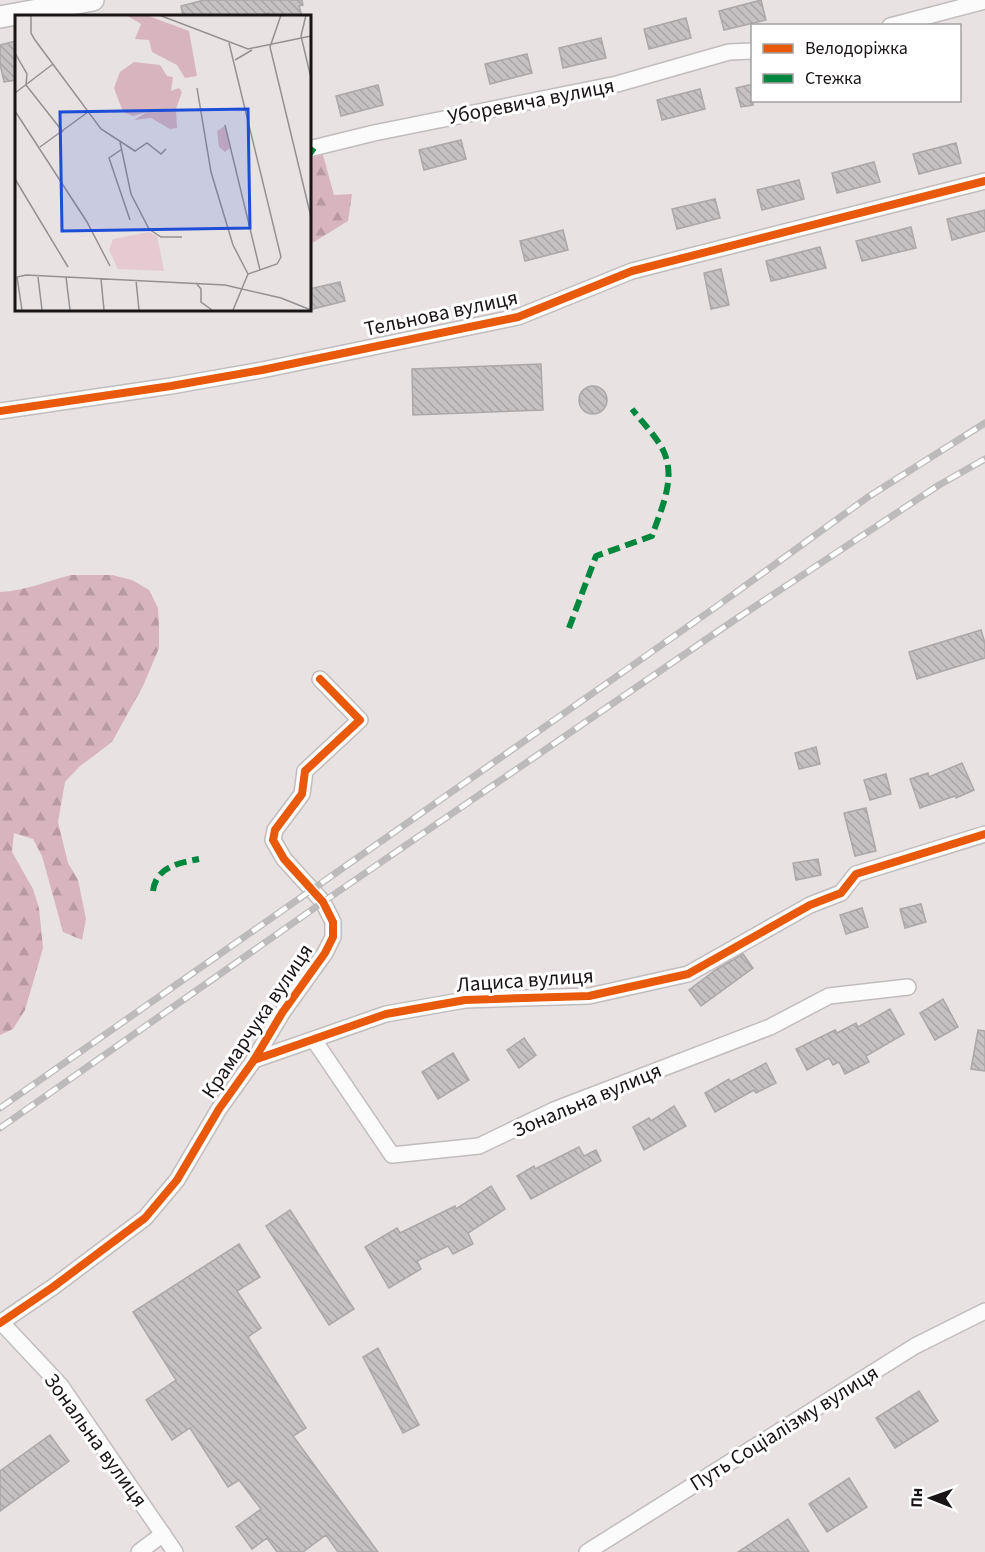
<svg xmlns="http://www.w3.org/2000/svg" width="985" height="1552" font-family="'Source Sans 3',sans-serif">
	<style>
		.forest { fill: url(#forest-firs) }
		.building { fill: url(#building-back-hatch); stroke: #aca7a8; stroke-width: 1.5 }
		.lines { fill: none; stroke-linecap: round; stroke-linejoin: round }
		.street-casing { stroke: #c1bcbd; stroke-width: 18 }
		.secondary-casing { stroke: #c1bcbd; stroke-width: 24 }
		.street { stroke: #fcfbfb; stroke-width: 15 }
		.secondary { stroke: #fcfbfb; stroke-width: 21 }
		.rail-casing { stroke: #bcbaba; stroke-width: 7 }
		.rail { stroke: #fff; stroke-width: 4.5; stroke-dasharray: 14; stroke-linecap: butt }
		.quiet { stroke: #00873e; stroke-width: 6; stroke-dasharray: 12 6; stroke-linecap: butt }
		.cycleway-casing { stroke: #fff; stroke-width: 11 }
		.cycleway { stroke: #e8590c; stroke-width: 8 }
		.labels { text-anchor: middle; dominant-baseline: central; stroke-width: 6; stroke-linejoin: round; paint-order: stroke }
		.street-label { font-size: 21px; fill: #191415; stroke: #fff }
		.inset-road { fill: none; stroke: #959091; stroke-width: 1.5 }
		.view { fill: #1d4ed8; fill-opacity: 0.15; stroke: #1d4ed8; stroke-width: 3 }
		.inset-edge { fill: none; stroke: #191415; stroke-width: 3 }
	</style>
	<defs>
		<pattern id="forest-firs" width="22" height="20" patternUnits="userSpaceOnUse" patternTransform="scale(1.5)"><rect width="22" height="20" fill="#d8b4be"/><path d="M5 1l3.5 6h-7zM16 11l3.5 6h-7z" fill="#b99aa2"/></pattern>
		<pattern id="building-back-hatch" width="6" height="6" patternUnits="userSpaceOnUse" patternTransform="scale(1.5)"><rect width="6" height="6" fill="#c5c0c1"/><path d="M-1 5l2 2M0 0l6 6M5-1l2 2" fill="none" stroke="#a9a4a5"/></pattern>
	</defs>
	<rect width="100%" height="100%" fill="#e8e2e3"/>
	<g class="forest">
		<path d="M323,155l11,40 18,-1 -4,27 -34,21h-5v-84z"/>
		<path d="M71,575h41l20,5 17,10 9,18 1,19v21l-16,38 -31,56 -33,25 -14,15 -7,40 10,41 10,17 8,39 -4,21 -19,-8 -21,-76 -9,-17 -19,-6 -2,19 21,37 6,19 4,40 -18,62 -12,19 -13,6v-443c25,-1 47,-11 71,-17z"/>
	</g>
	<g class="building">
		<path d="M204,0h98l1,5 -4,1 3,10h-32l-1,-3 -13,3h-73l-2,-10z"/>
		<path d="M761,0l5,20 -42,10 -5,-19z"/>
		<path d="M686,18l5,20 -42,11 -5,-20z"/>
		<path d="M601,38l5,20 -43,10 -4,-20z"/>
		<path d="M16,41v39l-12,2 -4,-18v-19z"/>
		<path d="M527,54l5,19 -42,11 -5,-20z"/>
		<path d="M753,84v21l-12,2 -5,-19z"/>
		<path d="M378,85l5,20 -42,11 -5,-20z"/>
		<path d="M700,89l5,20 -43,11 -5,-20z"/>
		<path d="M461,140l5,19 -42,11 -5,-20z"/>
		<path d="M956,143l5,20 -42,11 -6,-20z"/>
		<path d="M874,162l6,20 -43,11 -5,-20z"/>
		<path d="M799,180l5,19 -42,11 -5,-20z"/>
		<path d="M715,199l5,19 -43,11 -5,-20z"/>
		<path d="M985,210v21l-33,9 -5,-21z"/>
		<path d="M911,227l5,21 -54,13 -6,-20z"/>
		<path d="M563,230l5,20 -43,11 -5,-20z"/>
		<path d="M820,247l6,21 -55,13 -5,-20z"/>
		<path d="M721,269l8,36 -18,4 -7,-36z"/>
		<path d="M340,282l5,19 -36,9v-21z"/>
		<path d="M541,364l2,46 -130,5 -1,-46z"/>
		<circle cx="593" cy="400" r="14"/>
		<path d="M981,630l4,13v15l-68,21 -8,-27z"/>
		<path d="M816,747l4,17 -21,5 -4,-16z"/>
		<path d="M962,763l12,27 -18,8 -1,-2 -35,12 -10,-29 18,-6 1,4z"/>
		<path d="M886,774l5,20 -21,6 -6,-20z"/>
		<path d="M866,808l10,43 -21,5 -11,-43z"/>
		<path d="M818,859l3,16 -25,5 -3,-17z"/>
		<path d="M921,904l5,18 -21,6 -5,-19z"/>
		<path d="M862,908l6,19 -22,7 -6,-19z"/>
		<path d="M743,954l10,14 -52,38 -12,-16 28,-21z"/>
		<path d="M943,999l15,28 -23,13 -15,-27z"/>
		<path d="M890,1009l14,25 -38,22 3,6 -24,12 -6,-12 -6,3 -4,-7 -22,12 -11,-21 39,-19 2,3 19,-10 2,4z"/>
		<path d="M978,1030l7,1v40l-14,-2z"/>
		<path d="M524,1038l12,17 -17,13 -12,-18z"/>
		<path d="M453,1053l16,27 -31,19 -16,-27z"/>
		<path d="M766,1063l10,20 -20,10 -2,-3 -39,22 -10,-19 24,-14 1,3z"/>
		<path d="M674,1106l12,20 -42,24 -11,-23 16,-9 2,3z"/>
		<path d="M579,1147l5,9 12,-6 5,11 -70,38 -14,-23 17,-10 1,3z"/>
		<path d="M491,1186l14,23 -37,24 5,11 -20,10 -5,-8 -31,15 4,8 -32,19 -24,-41 32,-19 3,5 55,-27 1,3z"/>
		<path d="M290,1210l64,99 -25,16 -63,-99z"/>
		<path d="M239,1244l21,33 -23,14 24,37 -13,9 58,91 -13,8 85,116h-40l-12,-17 -23,17h-26l-10,-14 -15,11 -16,-22 25,-18 -22,-29 -11,7 -38,-59 -18,12 -26,-40 30,-20 -43,-68z"/>
		<path d="M378,1348l41,77 -16,8 -40,-76z"/>
		<path d="M919,1391l19,30 -43,27 -19,-30z"/>
		<path d="M50,1435l19,26 -69,50v-40z"/>
		<path d="M849,1478l18,29 -40,25 -18,-28z"/>
		<path d="M788,1519l21,33h-71z"/>
	</g>
	<g class="lines">
		<defs>
			<g id="street">
				<path d="M890,26l95,-25"/>
				<path d="M309,149l65,-16 243,-49 112,-32 23,-1"/>
				<path d="M0,411l171,-25 91,-16 256,-53 114,-46 353,-90"/>
				<path d="M314,1040l78,115 87,-9 75,-36 216,-83 59,-31 79,-9"/>
				<path d="M254,1060l132,-46 79,-14 124,-4 99,-22 122,-69 31,-12 15,-19 129,-40"/>
				<path d="M1,1322l60,64 114,166"/>
				<path d="M0,1323l53,-36 92,-69 32,-38 42,-71 35,-49 28,-47 43,-60 8,-16v-15l-10,-20 -39,-43 -11,-19 2,-10 27,-36 3,-23 55,-51 -40,-41"/>
				<path d="M139,1552l24,-18"/>
				<path d="M587,1552l328,-206 70,-35"/>
			</g>
			<path id="secondary" d="M0,17l93,-17"/>
		</defs>
		<use href="#street" class="street-casing"/>
		<use href="#secondary" class="secondary-casing"/>
		<use href="#street" class="street"/>
		<use href="#secondary" class="secondary"/>
		<defs>
			<g id="rail">
				<path d="M0,1108l720,-504 148,-107 117,-74"/>
				<path d="M0,1128l323,-226 410,-281 206,-136 46,-26"/>
			</g>
		</defs>
		<use href="#rail" class="rail-casing"/>
		<use href="#rail" class="rail"/>
		<g class="quiet">
			<path d="M309,155l5,-7"/>
			<path d="M569,628l27,-72 56,-20c9,-27 25,-58 11,-86 -7,-14 -21,-28 -31,-41"/>
			<path d="M153,891c3,-24 25,-28 46,-32"/>
		</g>
		<defs>
			<g id="cycleway">
				<path d="M0,411l171,-25 91,-16 256,-53 114,-46 353,-90"/>
				<path d="M254,1060l132,-46 79,-14 124,-4 99,-22 122,-69 31,-12 15,-19 129,-40"/>
				<path d="M0,1323l53,-36 92,-69 32,-38 42,-71 35,-49 28,-47 43,-60 8,-16v-15l-10,-20 -39,-43 -11,-19 2,-10 27,-36 3,-23 55,-51 -40,-41"/>
			</g>
		</defs>
		<use href="#cycleway" class="cycleway-casing"/>
		<use href="#cycleway" class="cycleway"/>
	</g>
	<g class="labels">
		<g class="street-label">
			<text transform="translate(531 101) rotate(-11)">Уборевича вулиця</text>
			<text transform="translate(441 313) rotate(-12)">Тельнова вулиця</text>
			<text transform="translate(525 980) rotate(-4)">Лациса вулиця</text>
			<text transform="translate(257 1021) rotate(-56)">Крамарчука вулиця</text>
			<text transform="translate(587 1100) rotate(-23)">Зональна вулиця</text>
			<text transform="translate(784 1428) rotate(-32)">Путь Соціалізму вулиця</text>
			<text transform="translate(96 1440) rotate(54)">Зональна вулиця</text>
		</g>
	</g>
	<g transform="translate(15 15)">
		<rect width="296" height="296" fill="#e8e2e3"/>
		<path d="M134,217l8,4 7,35 -46,-2 -9,-19 4,-11z" fill="#e5cad1"/>
		<path d="M111,0h20l43,16 8,45 -12,2 -8,-13 -25,-13 -3,-12 -14,-1 6,-15zM119,47l26,3 7,11 6,1 -2,14 8,-3 3,4 -6,17 1,19 -7,1 -19,-11 -17,2 13,-8 -14,4 -10,-4 -9,-24 6,-16zM210,111l5,22 -5,4 -6,-5 -2,-16z" fill="#d8b4be"/>
		<path class="inset-road" d="M16,0v18l4,7 66,89 34,22 12,-8 14,11 5,-5M144,0l89,34 63,-13M266,0l-11,32 41,170M291,0l-5,21 10,42M214,28l52,214 -4,7 -29,10 -15,36M0,38l12,21 -1,11 37,47M220,45l17,-10M182,73l14,84 22,73 15,29M0,78l38,-29M0,96l72,111 23,44M210,110l35,145M105,127l11,52 18,35 12,8h21M25,132l48,-35M107,134l-13,9 21,62M0,164l53,88M23,262l4,33M51,262l4,33M86,264l3,31M121,265l3,30M181,268l5,6v13l11,8M7,295l-5,-33 9,-2 199,10 56,13 30,12"/>
		<path class="view" d="M233,94l2,119 -188,3 -2,-119z"/>
		<rect width="296" height="296" class="inset-edge"/>
	</g>
	<rect x="751" y="24" width="210" height="78" fill="#ffffff" stroke="#a3a1a1" stroke-width="1.5"/>
	<rect x="763" y="44" width="30" height="9" fill="#e8590c" stroke="#a3a1a1" stroke-width="1.5"/>
	<text x="805" y="54" font-size="18" fill="#191415">Велодоріжка</text>
	<rect x="763" y="74" width="30" height="9" fill="#00873e" stroke="#a3a1a1" stroke-width="1.5"/>
	<text x="805" y="84" font-size="18" fill="#191415">Стежка</text>
	<g transform="translate(931 1498) rotate(271)" stroke="#ffffff" stroke-width="4.5" paint-order="stroke">
	<path d="M0-4.5L10 22L0 15L-10 22Z" fill="#191415"/>
	<text y="-9" font-size="16" font-weight="bold" text-anchor="middle" fill="#191415">Пн</text>
	</g>
</svg>
